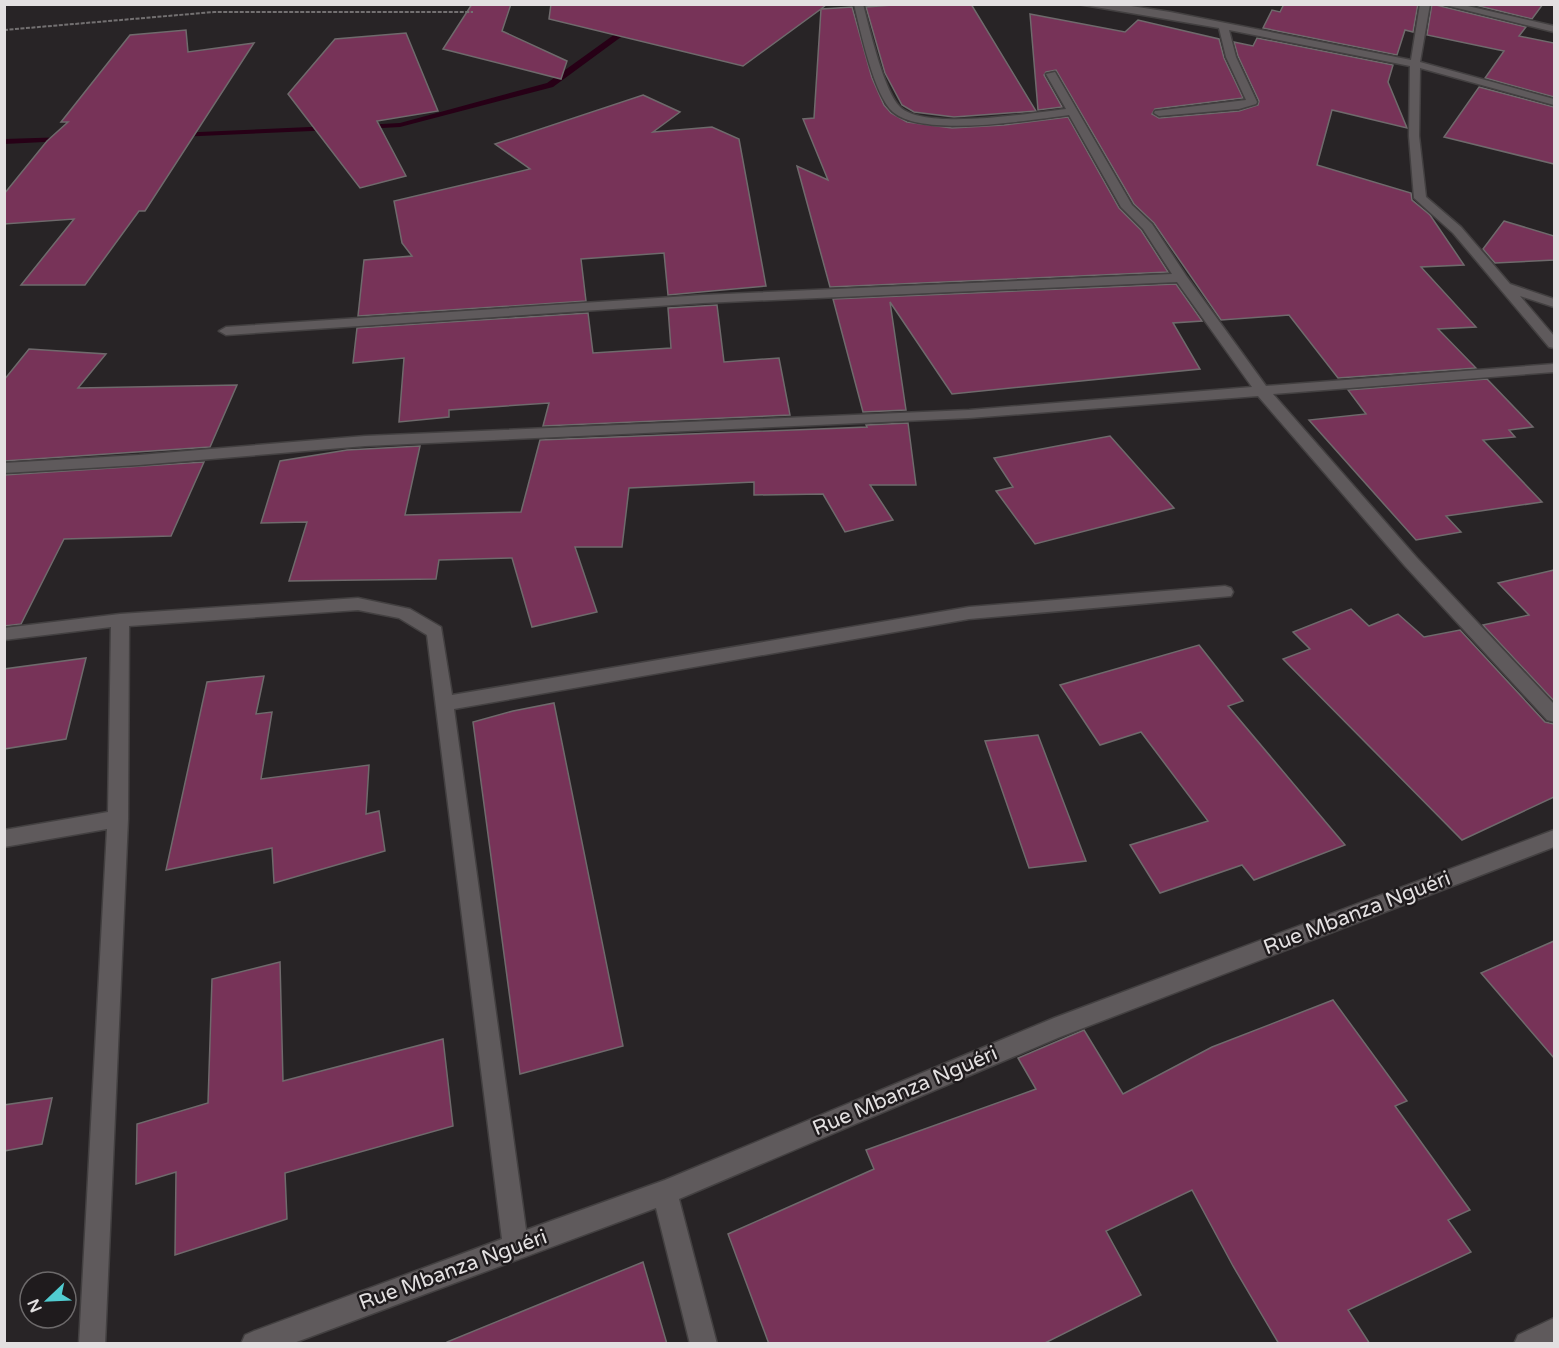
<svg xmlns="http://www.w3.org/2000/svg" width="1559" height="1348" font-family="'Varela Round',sans-serif">
	<style>
		.lines { fill: none; stroke-linecap: round; stroke-linejoin: round }
		.stream { fill: #270016; fill-rule: evenodd }
		.building { fill: #773358; stroke: #6f6a6c; stroke-width: 1.5 }
		.minor-casing { stroke: #434041; stroke-width: 3 }
		.path { stroke: #737071; stroke-width: 2; stroke-dasharray: 4 1.5; stroke-linecap: butt }
		.minor { fill: #5f5a5c; fill-rule: evenodd }
		.labels { text-anchor: middle; dominant-baseline: central; stroke-width: 5; stroke-linejoin: round; paint-order: stroke }
		.near-street-label { font-size: 21px; fill: #e3e0e1; stroke: #1f1b1d }
	</style>
	<rect width="100%" height="100%" fill="#282426"/>
	<g class="lines">
		<g class="stream">
			<path d="M629,24l7,2 -83,61 -153,40 -37,2 -4,-2 4,-2 37,-2 147,-40z"/>
			<path d="M332,126l4,2 -1,2 -158,7 -4,-2 4,-2z"/>
			<path d="M68,137l1,2 -4,2 -61,3v-5z"/>
		</g>
	</g>
	<g class="building">
		<path d="M472,4h39l-9,27 65,30 -6,18 -118,-30z"/>
		<path d="M551,4h276l-6,5 31,-2 20,71 12,27 7,8 16,9 45,6 52,-3 64,-8 51,91 22,22 27,42 -338,15 -33,-121 31,14 -25,-61 11,-1 7,-109 -78,57 -194,-47z"/>
		<path d="M906,4h65l65,107 -82,6 -40,-5 -12,-7 -17,-32 -19,-66z"/>
		<path d="M1284,4h134l-5,28 -8,-2 -8,25 -134,-27 9,-18 8,2z"/>
		<path d="M1432,4l94,23 -7,9 35,7v54l-69,-19 19,-27 -77,-16z"/>
		<path d="M1471,4h72l-11,15z"/>
		<path d="M1030,14l95,18 13,-12 81,19 5,19 19,40 -88,11 -3,5 7,4 80,-7 19,-6 1,-4 -21,-45 -4,-14 19,4 4,-8 136,27 -5,17 19,46 -75,-18 -15,55 94,28 1,7 18,15 34,50 -43,2 55,60 -38,2 38,39 -138,10 -49,-63 -68,5 -67,-97 -20,-19 -78,-134 -10,2 -2,3 18,32 -24,3z"/>
		<path d="M186,30l2,22 66,-9 -109,168h-6l-54,74h-64l53,-66 -70,5v-30l43,-53 21,-19h-7l69,-87z"/>
		<path d="M406,33l32,78 -61,10 29,55 -46,12 -72,-94 47,-55z"/>
		<path d="M1479,87l75,20v57l-110,-27z"/>
		<path d="M643,95l37,17 -27,20 59,-5 27,12 27,147 -98,9 -4,-42 -83,6 5,42 -228,15 6,-56 48,-4 -10,-13 -8,-42 136,-32 -35,-25z"/>
		<path d="M1504,221l50,15v24l-59,3 -12,-14z"/>
		<path d="M1176,284l26,37 -29,2 27,46 -248,25 -62,-92 16,108 -43,2 -30,-113z"/>
		<path d="M717,305l7,57 55,-4 11,57 -247,11 6,-23 -100,7v7l-50,5 5,-64 -51,5 4,-35 231,-15 5,40 78,-5 -3,-40z"/>
		<path d="M29,349l77,5 -28,34 159,-3 -27,62 -206,14v-81z"/>
		<path d="M1487,379l46,48 -24,3 6,7 -32,3 59,62 -96,14 15,16 -45,8 -107,-120 57,-6 -18,-24z"/>
		<path d="M908,423l8,62h-46l23,35 -48,12 -22,-38 -69,1v-13l-125,6 -7,59h-47l22,65 -65,15 -20,-69 -73,2 -3,19 -147,2 18,-59 -46,1 19,-62 67,-11 73,-4 -15,69 116,-3 19,-72 327,-13 -1,-2z"/>
		<path d="M1110,436l64,72 -139,36 -39,-53 17,-4 -19,-29z"/>
		<path d="M204,462l-33,74 -107,3 -43,85 -17,2v-151z"/>
		<path d="M1554,570v131l-71,-76 46,-10 -31,-32z"/>
		<path d="M1351,609l18,17 29,-12 26,23 36,-7 85,92 9,2v73l-92,43 -179,-181 27,-10 -17,-17z"/>
		<path d="M1199,645l44,56 -15,5 117,139 -91,35 -12,-15 -82,28 -30,-48 78,-24 -67,-89 -41,13 -40,-60z"/>
		<path d="M86,658l-20,81 -62,10v-80z"/>
		<path d="M264,676l-8,38 16,-2 -11,67 108,-14 -3,49 13,-3 6,40 -111,32 -2,-35 -106,22 41,-188z"/>
		<path d="M554,703l69,343 -103,28 -47,-352 40,-11z"/>
		<path d="M1038,735l48,126 -57,7 -44,-127z"/>
		<path d="M1554,941v117l-73,-85z"/>
		<path d="M280,962l3,119 160,-42 10,87 -168,47 2,46 -112,36 1,-83 -40,12 1,-60 71,-21 4,-124z"/>
		<path d="M1333,1000l74,101 -12,5 75,104 -22,10 23,32 -123,58 22,34h-91l-46,-78 -41,-76 -86,41 35,64 -98,49h-274l-41,-110 146,-65 -8,-19 170,-61 -18,-31 66,-28 39,64 89,-47z"/>
		<path d="M52,1098l-10,46 -38,7v-46z"/>
		<path d="M643,1262l24,82h-220v-2z"/>
	</g>
	<g class="lines">
		<defs>
			<g id="minor">
				<path d="M854,4h9c6,23 21,88 37,103 25,24 131,6 166,2l-20,-35 9,-2 77,133 20,19 35,53 79,109 288,-22v8l-281,22 144,164 137,146v18l-7,-2 -142,-154 -147,-170 -289,22 -604,28 -226,19 -135,8v-10l135,-8 226,-19 604,-26 283,-23 -75,-105 -474,21 -477,32 -7,-4 7,-4 477,-32 469,-21 -29,-45 -22,-22 -52,-92c-39,5 -146,23 -176,-3 -19,-16 -33,-83 -39,-108z"/>
				<path d="M1078,4h40l52,8 241,48 9,-56h10l-10,58 134,37v6l-134,-37 -1,68 7,61 35,30 49,57 44,15v8l-34,-11 34,40v12l-5,-1 -96,-114 -39,-35 -5,-62 1,-70 -181,-36 7,27 21,45 -1,2 -17,5 -80,7 -5,-3 1,-2 91,-11 -20,-43 -7,-29z"/>
				<path d="M1441,4h18l95,22v6z"/>
				<path d="M1225,586l6,2 2,4 -2,4 -262,23 -515,90 72,521 139,-50 389,-162 500,-188v17l-494,190 -381,162 38,145h-27l-34,-136 -365,136h-50l4,-9 9,-4 248,-92 -75,-604 -28,-17 -41,-8 -229,16 -1,193 -23,525h-26l28,-515 -103,18v-17l104,-18 3,-185 -107,13v-12l116,-14 238,-16 52,11 31,18 11,68 517,-88z"/>
				<path d="M1554,1318v26h-40l4,-9z"/>
			</g>
		</defs>
		<use href="#minor" class="minor-casing"/>
		<path class="path" d="M4,30l210,-18h259"/>
		<use href="#minor" class="minor"/>
	</g>
	<g class="labels">
		<g class="near-street-label">
			<text transform="translate(1357 913) rotate(-21)">Rue Mbanza Nguéri</text>
			<text transform="translate(905 1091) rotate(-23)">Rue Mbanza Nguéri</text>
			<text transform="translate(453 1270) rotate(-20)">Rue Mbanza Nguéri</text>
		</g>
	</g>
	<rect width="1559" height="1348" fill="none" stroke="#e3e0e1" stroke-width="12"/>
	<g transform="translate(48 1300) rotate(247)"><circle r="28" fill="#1f1b1d" stroke="#6d6a6b" stroke-width="1.5"/>
	<path d="M0-4.5L10 22L0 15L-10 22Z" fill="#51ccd1"/>
	<text y="-9" font-size="16" font-weight="bold" text-anchor="middle" fill="#e3e0e1">N</text>
	</g>
</svg>
